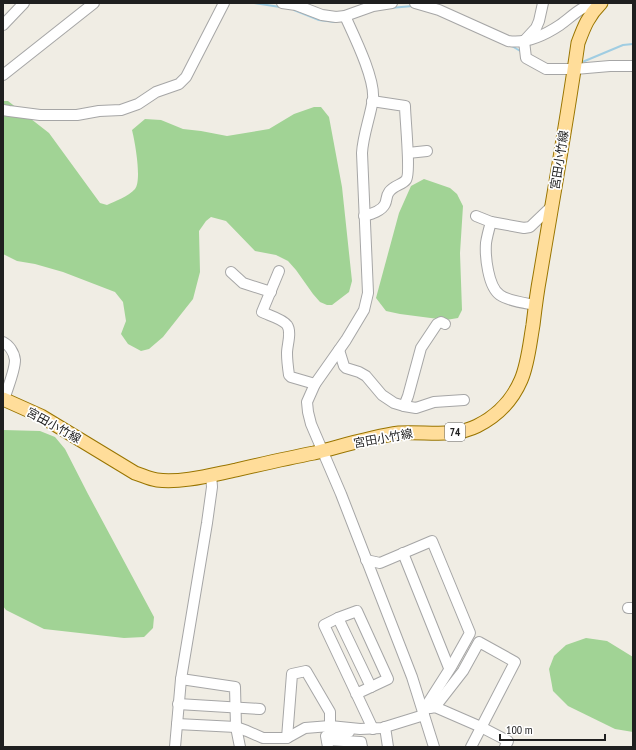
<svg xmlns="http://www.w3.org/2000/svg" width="636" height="750" font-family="'PT Sans Narrow','Noto Sans JP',sans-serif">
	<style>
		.forest { fill: #a1d395 }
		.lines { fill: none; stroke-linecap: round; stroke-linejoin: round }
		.stream { stroke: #a0cde2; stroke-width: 2 }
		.minor-casing { stroke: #a6a6a6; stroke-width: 12 }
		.major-casing { stroke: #997500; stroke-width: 15 }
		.minor { stroke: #fff; stroke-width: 10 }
		.major { stroke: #ffdd9a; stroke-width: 13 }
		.labels { text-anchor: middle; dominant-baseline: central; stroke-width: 3.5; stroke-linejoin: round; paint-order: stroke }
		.shield { fill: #fff; stroke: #626262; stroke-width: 1 }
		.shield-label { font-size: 11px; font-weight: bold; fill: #1f1f1f }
		.street-label { font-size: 12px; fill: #1f1f1f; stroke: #fff }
	</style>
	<rect width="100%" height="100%" fill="#f0ede4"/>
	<g class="forest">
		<path d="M3,101h5l41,32 51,70 7,2c8,-4 21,-8 28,-16 7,-9 0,-47 -3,-59l13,-11 16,1 22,9 18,2 26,5 42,-7 25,-15 20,-7h7l8,10 13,70 10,94 -3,11 -17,13h-5l-7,-3 -7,-8 -17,-24 -8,-9 -12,-6 -21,-4 -29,-30 -15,-4 -5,4 -7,10 1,41 -7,27 -30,38 -14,12 -8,2 -13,-7 -7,-10 5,-13 -3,-19 -8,-10 -52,-20 -28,-8 -18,-3 -14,-7z"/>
		<path d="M424,179l26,9 7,6 6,12 -3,47 2,57 -4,8 -12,2 -46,-6 -14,-3 -10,-13 23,-85 12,-27z"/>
		<path d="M3,430l37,1 15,6 10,12 23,45 66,123 -1,11 -9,9 -20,1 -80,-9 -38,-19 -3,-4z"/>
		<path d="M586,638l21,3 26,16v75l-18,-3 -47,-23 -15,-15 -4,-22 5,-13 12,-11z"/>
	</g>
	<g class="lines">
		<g class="stream">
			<path d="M254,3l26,4"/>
			<path d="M390,8l23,-2"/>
			<path d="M294,10l25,10 16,2"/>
			<path d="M510,45l12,7"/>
			<path d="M580,63l43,-18 10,-1"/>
		</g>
		<defs>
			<g id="minor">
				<path d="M282,3l14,2 26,10 14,2 9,-1 28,-10 19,-3"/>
				<path d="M415,3l24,7 69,31c18,3 37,-6 52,-16 13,-9 23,-22 40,-21"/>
				<path d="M543,3l-4,18 -3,7 -12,13 2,17 20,11h29l35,-3h23"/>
				<path d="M345,16c9,20 30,62 28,83 -3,19 -10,36 -11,54l6,140 -4,17 -18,30 -31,44 -8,18 1,10 3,12 30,70 71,183 22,70"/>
				<path d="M3,25l21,-22"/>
				<path d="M3,75l91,-72"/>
				<path d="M3,110l6,1 31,4h37l22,-4 22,-1 17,-6 18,-12 23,-8 7,-7 38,-74"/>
				<path d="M408,153l19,-2"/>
				<path d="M364,216c7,-2 18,-5 21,-12 2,-4 1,-8 4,-12 5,-7 13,-7 17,-12 5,-6 -1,-63 -1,-74l-33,-5"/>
				<path d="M476,216l15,6c-2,7 -4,14 -5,21 -1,13 2,44 14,52 8,6 25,8 35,10"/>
				<path d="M491,222l33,6 6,-1 22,-21"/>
				<path d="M279,271l-17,41c6,3 21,7 25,13 5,7 0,20 0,28 0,7 1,15 2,22l2,2 24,7"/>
				<path d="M231,272l12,11 28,9"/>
				<path d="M3,342c6,3 11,10 12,18 0,11 -8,29 -11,40"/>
				<path d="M339,350l5,16 2,2 13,4 7,4 16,19 12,8 10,3 12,2 18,-6 30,-2"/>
				<path d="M404,406l4,-10 13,-48 16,-24 4,-2 4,2"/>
				<path d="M403,553l46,115"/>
				<path d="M366,560l14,3 52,-22 38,92 -19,34 -28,44"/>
				<path d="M628,608h5"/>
				<path d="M338,618l33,69"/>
				<path d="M181,679l54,8 1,40 4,20"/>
				<path d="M356,694l32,-15 -31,-68 -19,7 -14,7 49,104"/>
				<path d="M178,704l82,5"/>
				<path d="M435,707l28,-36 16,-29 36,20 -44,85"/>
				<path d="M430,708l5,-1 46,20 27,14 -3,6"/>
				<path d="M177,724l59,3 11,4 16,7h24l18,-10 25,-2 30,3 22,-1 42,-13"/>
				<path d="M385,727l3,20"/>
				<path d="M287,738l5,-64 14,-3 24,41v14"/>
				<path d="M327,740l34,2 1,5"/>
				<path d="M175,747l4,-45 2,-23 26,-156 5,-36 -1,-12"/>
				<path d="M328,747l-2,-11 23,-4"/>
			</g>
			<path id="major" d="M3,399l38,17 94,57c7,2 14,6 22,7 25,3 54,-5 79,-10 26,-6 52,-12 78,-17 28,-7 56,-16 85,-20 26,-2 54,5 78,-7 20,-10 35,-25 44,-46 7,-16 9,-38 12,-55 2,-17 4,-33 7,-49 13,-78 27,-155 38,-233 6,-16 10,-27 23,-40"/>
		</defs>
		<use href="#minor" class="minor-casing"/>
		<use href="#major" class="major-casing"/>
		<use href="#minor" class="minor"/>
		<use href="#major" class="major"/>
	</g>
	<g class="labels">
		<rect class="shield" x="445" y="423" width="20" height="18" rx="3"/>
		<g class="shield-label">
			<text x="455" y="432">74</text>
		</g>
		<g class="street-label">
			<text transform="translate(559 160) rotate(-81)">宮田小竹線</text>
			<text transform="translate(54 425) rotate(29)">宮田小竹線</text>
			<text transform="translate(383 438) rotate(-10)">宮田小竹線</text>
		</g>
	</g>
	<rect width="636" height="750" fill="none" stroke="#1f1f1f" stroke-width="8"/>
	<path d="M500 734v6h105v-6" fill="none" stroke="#1f1f1f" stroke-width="2"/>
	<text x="506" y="734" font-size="12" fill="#1f1f1f" stroke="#ffffff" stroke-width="3" paint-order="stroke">100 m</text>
</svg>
